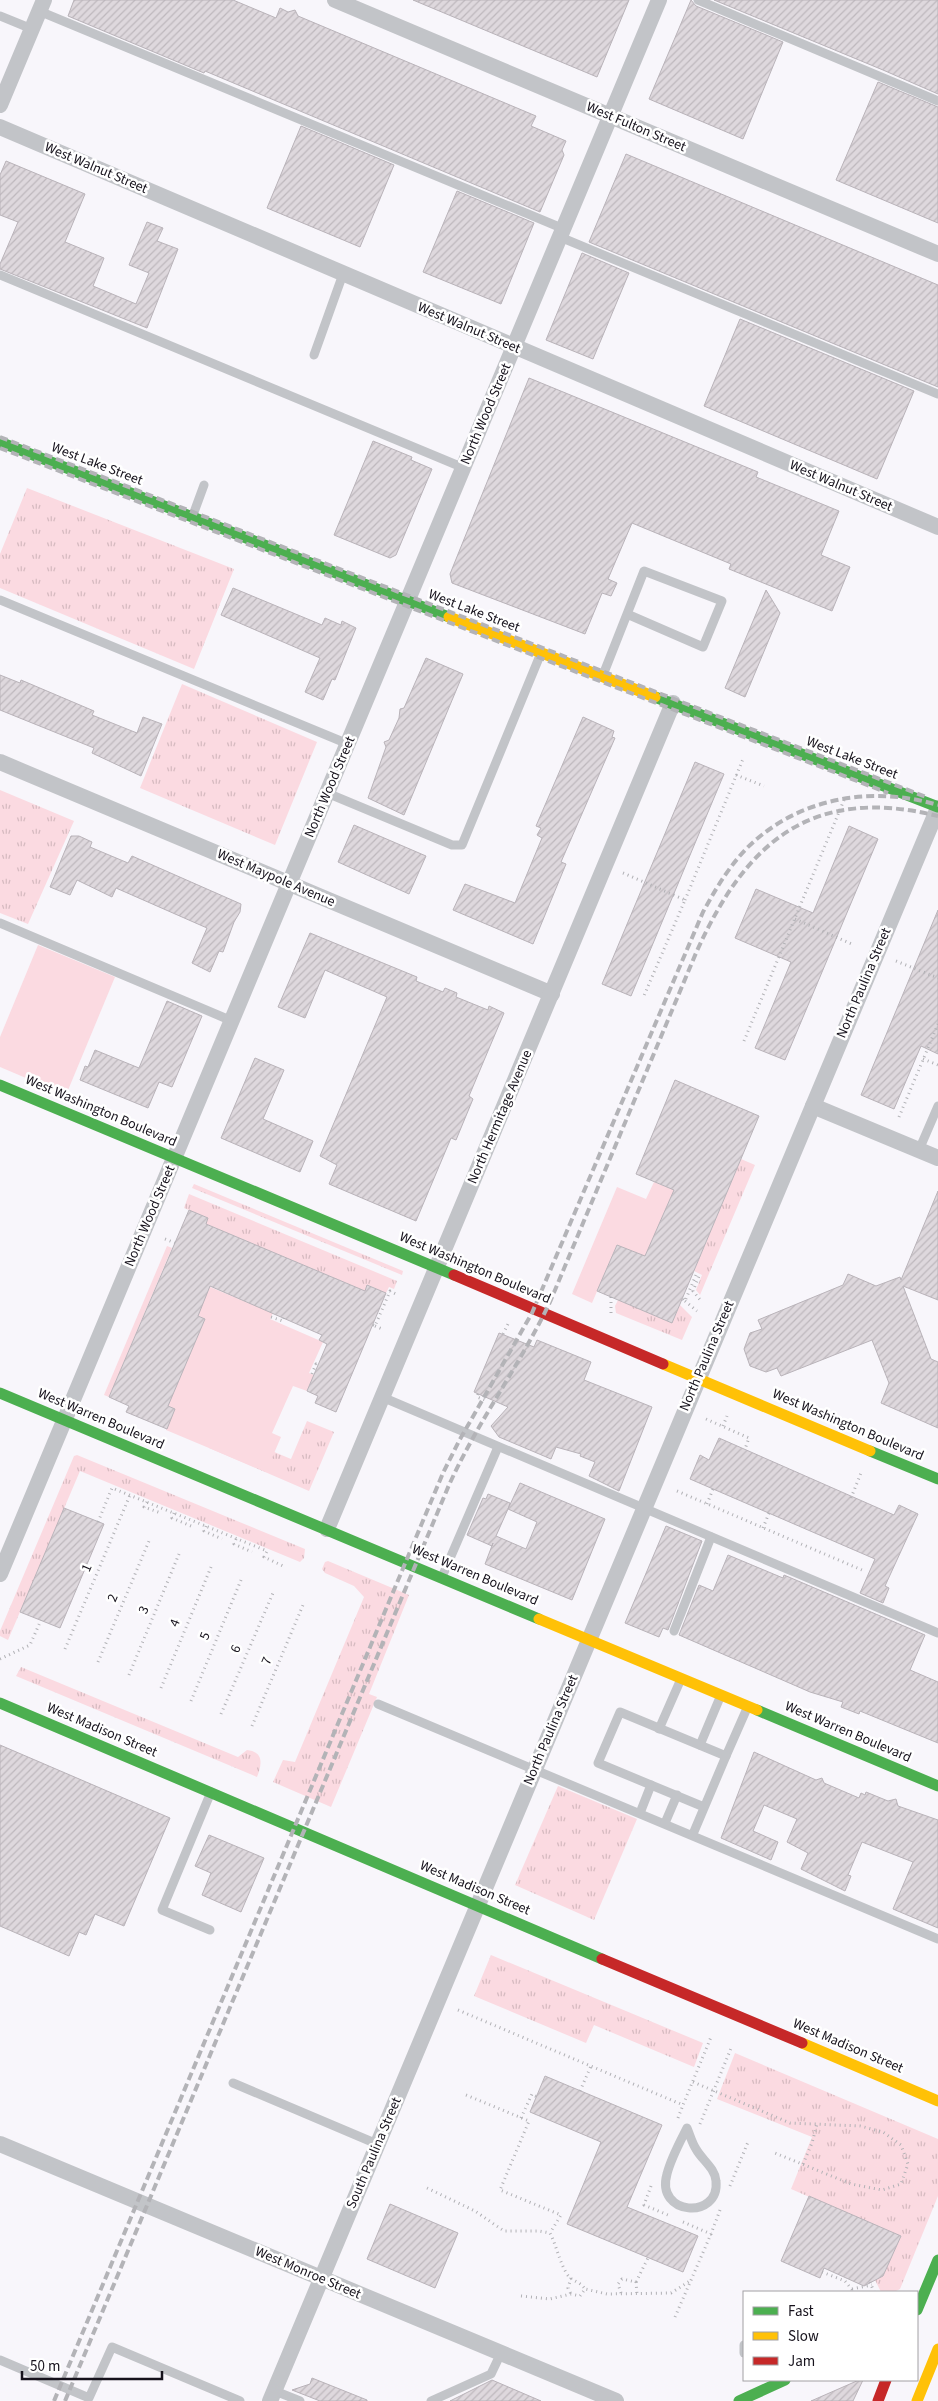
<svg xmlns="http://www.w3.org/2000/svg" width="938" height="2401" font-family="'Source Sans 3',sans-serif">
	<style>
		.grass { fill: url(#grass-tufts) }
		.green { fill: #fbdae1 }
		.building { fill: url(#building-hatch); stroke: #b9b3b9; fill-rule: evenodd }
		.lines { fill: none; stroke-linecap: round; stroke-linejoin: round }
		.path { stroke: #b1b1b5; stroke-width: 3; stroke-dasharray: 1 4; stroke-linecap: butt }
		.lane { stroke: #c2c4c8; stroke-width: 9 }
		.street { stroke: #c2c4c8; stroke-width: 16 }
		.fast { stroke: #4caf50; stroke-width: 11 }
		.slow { stroke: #ffc107; stroke-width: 11 }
		.jam { stroke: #c62828; stroke-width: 11 }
		.rail { stroke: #b3b3b7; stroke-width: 4; stroke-dasharray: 8 4; stroke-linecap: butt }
		.labels { text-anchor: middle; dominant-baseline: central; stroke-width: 5; stroke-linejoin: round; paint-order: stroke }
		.street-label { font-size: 14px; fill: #16121c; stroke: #fff }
	</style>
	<defs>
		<pattern id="grass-tufts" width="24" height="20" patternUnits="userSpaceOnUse" patternTransform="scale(1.25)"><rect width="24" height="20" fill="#fbdae1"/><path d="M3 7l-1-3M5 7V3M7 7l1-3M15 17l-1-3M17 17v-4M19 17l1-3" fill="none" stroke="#d6bac0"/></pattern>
		<pattern id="building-hatch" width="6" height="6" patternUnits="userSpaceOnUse" patternTransform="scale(1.25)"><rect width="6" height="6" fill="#ded8dd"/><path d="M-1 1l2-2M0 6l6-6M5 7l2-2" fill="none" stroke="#beb8bd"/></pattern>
	</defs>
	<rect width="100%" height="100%" fill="#f8f6fb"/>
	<g class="grass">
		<path d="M27,488l207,81 -40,100 -194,-81v-34z"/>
		<path d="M182,684l135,58 -42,103 -135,-57z"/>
		<path d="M0,790l74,31 -46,103 -28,-11z"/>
		<path d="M741,1159l14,6 -55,130 -4,-5 6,-15 -8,-4z"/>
		<path d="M194,1184l209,87 -1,4 -210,-87z"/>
		<path d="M189,1194l208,87 -3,8 -5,-2 -3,6 -18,-8 -3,6 -159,-67 2,-6 -24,-10z"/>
		<path d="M618,1300l54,23 8,-18 12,12 -10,23 -66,-27 -1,-7z"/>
		<path d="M307,1421l27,11 -25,59 -100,-43 8,-20 74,31z"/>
		<path d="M77,1455l228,94 -1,9 -4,4 -220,-91 -72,169 -8,-4v-5l74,-175z"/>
		<path d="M328,1561l81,34 -40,99 8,3 -46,110 -58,-25 10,-22 12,2 69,-165 -10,-11 -29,-13 -3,-4 3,-7z"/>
		<path d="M21,1667l217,90 9,-7c17,2 15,14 10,27l-241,-101z"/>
		<path d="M558,1786l79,33 -43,101 -79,-35z"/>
		<path d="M491,1955l212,88 -9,24 -100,-42 -8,18 -112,-47z"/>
		<path d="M735,2053l203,86v57l-38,93 -6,3h-13l-6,-12 8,-4 17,-40 -109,-47 21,-52 -95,-38z"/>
	</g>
	<g class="green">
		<path d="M38,945l77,32 -49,118 -66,-28v-30z"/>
		<path d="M654,1182l20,8 -29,67 -28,-12 -25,58 -20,-9 45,-107 29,12z"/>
		<path d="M167,1246l5,2 -63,149 -5,-2z"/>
		<path d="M210,1287l63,26 -3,6 53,23 -14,31 5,2 -7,16 -14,-5 -21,47 9,4 -15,35 -100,-42 9,-21 -7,-3 37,-87 -8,-4z"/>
	</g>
	<g class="building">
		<path d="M74,0h159l43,18 4,-10 8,4 7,-2 3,6 238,100 -5,10 35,15 -4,9 2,5 -24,57 -335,-141 -1,2 -136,-57z"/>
		<path d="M413,0h216l-32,77z"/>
		<path d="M691,0l5,6 87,36 -40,97 -94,-40z"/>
		<path d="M714,0h224v94l-55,-24z"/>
		<path d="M878,82l60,25v116l-102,-43z"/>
		<path d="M301,126l93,39 -34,82 -93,-39z"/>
		<path d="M626,154l312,131v102l-349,-145z"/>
		<path d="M6,161l79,33 -20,48 39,16 -11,28 43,18 13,-31 -20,-8 18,-43 16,6 -6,13 21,8 -31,79 -147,-59v-5l18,-42 -18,-7v-40z"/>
		<path d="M457,191l77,32 -33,81 -78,-32z"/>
		<path d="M582,253l47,20 -36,86 -47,-19z"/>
		<path d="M740,319l174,72 -37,88 -173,-73z"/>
		<path d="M529,378l229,94 -2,5 83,34 -18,44 29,12 -18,44 -103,-42 2,-5 -99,-41 -24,56 9,4 -6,13 -9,-3 -17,41 -133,-51 -2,-9z"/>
		<path d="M373,441l39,16 -1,3 21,9 -36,86 -6,3 -56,-23z"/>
		<path d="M233,588l89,37 3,-7 16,7 1,-4 14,7 -21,52 -3,-1 -9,21 -18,-8 15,-34 -99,-43z"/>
		<path d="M766,590l14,23 -35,84 -20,-9z"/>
		<path d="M426,658l37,16 -59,141 -36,-17 18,-51 -2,-5 5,-2 10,-22 1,-9 4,-1z"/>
		<path d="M0,675l20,8 1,-3 73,31 -2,4 45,18 6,-16 19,7 -21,52 -49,-23 2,-5 -94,-38z"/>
		<path d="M583,717l31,14 -2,6 3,1 -54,124 5,2 -33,80 -80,-34 12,-26 50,19 27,-65 -5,-3 4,-7 -5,-2z"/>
		<path d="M695,762l29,12 -93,222 -29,-12z"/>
		<path d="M354,825l72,31 -17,38 -71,-32z"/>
		<path d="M849,826l29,13 -93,221 -30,-12 36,-86 -56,-24 21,-49 57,24z"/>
		<path d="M71,836h8l13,6 -2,5 38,16 4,-7 109,48 -1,8 -6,10 -11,30 -4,-1 -9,21 -18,-9 15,-35 -91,-40 -4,9 -35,-17 -7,15 -20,-8z"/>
		<path d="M938,910v144l-17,-8 -27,63 -33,-14z"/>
		<path d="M310,933l107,44 -1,4 27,11 2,-4 12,5 -1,4 32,13 1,-4 15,7 -35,83 4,3 -17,41 -5,-2 -35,83 -87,-37 8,-19 -17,-9 67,-159 -62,-27 -20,48 -27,-11z"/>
		<path d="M167,1001l35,15 -30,71 -13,-5 -11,26 -68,-28 5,-14 3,1 7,-17 44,18z"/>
		<path d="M255,1058l29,12 -21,49 50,22 -13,31 -79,-34z"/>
		<path d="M675,1080l84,36 -87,207 -75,-32 20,-46 28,11 29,-66 -38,-16z"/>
		<path d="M938,1191v109l-35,-14 28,73 7,3v66l-57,-25 8,-20 -17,-43 -91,36 -4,-8 -11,4 -16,-6 -6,-17 6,-16 12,-4 -4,-9 85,-35 5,-11 28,12 24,-9 1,3z"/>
		<path d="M189,1210l19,8 -2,6 159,67 2,-6 19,8 -50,119 -21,-9 3,-7 -11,-5 20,-47 -8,-4 3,-5 -112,-49 -12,30 7,3 -37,87 7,3 -8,20 -41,-17 3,-6 -20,-9z"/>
		<path d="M499,1333l35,14 3,-7 54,22 -7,18 68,27 -33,84 -30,-15 6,-14 -15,-6 1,-2 -25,-7 -5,12 -52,-22 -8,-11 17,-19 -34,-15z"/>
		<path d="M719,1438l175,77 5,-10 19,9 -33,72 4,2 -6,15 -23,-10 15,-34 -185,-80 10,-24 9,5z"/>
		<path d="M520,1483l85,36 -33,81 -87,-36 8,-21 -1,3 -25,-11 16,-37 3,1 2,-5 22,9 -2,6zM508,1509l29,13 -11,27 -30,-13z"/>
		<path d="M64,1508l40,16 -44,104 -40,-16z"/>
		<path d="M666,1526l36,15 -34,89 -5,-2 -4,9 -34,-14z"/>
		<path d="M728,1555l55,23 1,-3 141,60 -15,35 28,12v61l-78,-32 -1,3 -18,-7 2,-5 -33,-10 -131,-57 20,-50 14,6z"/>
		<path d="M0,1745l170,73 -46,108 -29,-12 -9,21 -7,-3 -10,24 -69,-30z"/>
		<path d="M754,1752l62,28 6,-2 2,5 35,15 2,-5 4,2 1,-3 22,9 8,-2 2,7 40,14v108l-45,-19 20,-47 -51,-20 -14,33 3,1 -6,15 -44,-22 7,-16 -21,-11 10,-23 -33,-14 -11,26 25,11 -7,18 -50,-22z"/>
		<path d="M209,1835l55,23 -23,54 -39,-17 9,-22 -16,-7z"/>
		<path d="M545,2076l117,49 -35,82 71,29 -15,36 -116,-48 34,-82 -71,-30z"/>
		<path d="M809,2196l92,40 -18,40 -19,10 -40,-18 -4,10 -39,-17z"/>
		<path d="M390,2204l68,29 -23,55 -68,-29z"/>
		<path d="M312,2378l55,22v1h-47l-28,-11 18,-6z"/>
		<path d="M492,2380l49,21h-91z"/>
		<path d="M859,2380h4l-10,21h-42z"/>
	</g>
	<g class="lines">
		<g class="path">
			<path d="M736,775l28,11"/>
			<path d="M623,873l62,27 -42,98"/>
			<path d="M685,900l58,-141"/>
			<path d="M795,919l59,26"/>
			<path d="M896,961l42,17"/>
			<path d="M744,1041l100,-241"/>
			<path d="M923,1059l15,6"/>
			<path d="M899,1117l39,-93"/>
			<path d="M165,1239l10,4"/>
			<path d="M683,1299l2,2 11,-26 3,1 -6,15 8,10"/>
			<path d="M685,1301l12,10"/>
			<path d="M611,1313v-16"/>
			<path d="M271,1317l12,4 1,-3"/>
			<path d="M373,1325l2,1 15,-35 6,3"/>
			<path d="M375,1326l7,3"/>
			<path d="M503,1334l5,-10"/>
			<path d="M312,1374l4,-10 2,1"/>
			<path d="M478,1394l-1,3 11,4"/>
			<path d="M706,1419l43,19 -4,11"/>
			<path d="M723,1426l4,-10"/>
			<path d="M677,1491l185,79"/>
			<path d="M851,1498l10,-25"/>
			<path d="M147,1502l-3,5 17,6"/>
			<path d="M707,1504l6,-15"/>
			<path d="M174,1513l-2,5 19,8"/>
			<path d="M98,1522l14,-34 155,63 -3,6 19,9"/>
			<path d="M206,1526l-2,5 18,8"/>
			<path d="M763,1528l6,-15"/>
			<path d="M236,1539l-2,5 18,8"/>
			<path d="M65,1649l65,-154"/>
			<path d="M0,1659l30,-14 11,-25"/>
			<path d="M98,1662l51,-121"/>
			<path d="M129,1675l50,-121"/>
			<path d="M161,1688l50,-121"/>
			<path d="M191,1701l50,-121"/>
			<path d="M221,1714l52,-121"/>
			<path d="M252,1726l51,-121"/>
			<path d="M458,2010l225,95 28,-68"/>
			<path d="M693,2082l97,41 70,3 23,6 18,13 7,19 -7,20 -19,6 -31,-6 -76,-31"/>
			<path d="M580,2091l11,-25"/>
			<path d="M466,2095l63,26 -29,69 61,25 -11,18"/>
			<path d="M521,2118l11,-24 5,3"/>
			<path d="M678,2118l5,-13"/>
			<path d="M700,2124l32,-78"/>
			<path d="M803,2164l9,-21 5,-19"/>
			<path d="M651,2186l-7,19 24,10"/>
			<path d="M730,2186l18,-44"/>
			<path d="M427,2188l48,23 29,20h35l11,2c7,14 9,28 17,41 5,8 13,7 18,15"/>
			<path d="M683,2222l28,12 9,-24"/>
			<path d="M822,2272l23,9 9,11"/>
			<path d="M571,2278l-3,10 3,6"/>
			<path d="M636,2282l12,-24"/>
			<path d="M870,2282l4,10"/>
			<path d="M852,2289l20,-4"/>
			<path d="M621,2293l-3,-9 4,-5 14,3 1,12"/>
			<path d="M521,2296l29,3 21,-5 9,2 5,-7 22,5 64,-1 19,-12"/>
			<path d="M675,2317l36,-83"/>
		</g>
		<g class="lane">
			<path d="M698,0l240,101"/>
			<path d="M39,11l525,218"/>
			<path d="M0,16l32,13"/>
			<path d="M560,237l378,157"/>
			<path d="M0,275l464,193"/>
			<path d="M314,355l29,-81"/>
			<path d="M193,515l11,-30"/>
			<path d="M0,600l348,144"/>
			<path d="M603,675l41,-104 78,30 -19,46 -76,-33"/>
			<path d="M327,793l125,52h10l79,-192"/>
			<path d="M0,923l232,98"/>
			<path d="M919,1150l19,-44"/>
			<path d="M382,1397l556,236"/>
			<path d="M442,1577l56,-130"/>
			<path d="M674,1631l37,-94"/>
			<path d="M378,1704l560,235"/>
			<path d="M659,1729l22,-50"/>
			<path d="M700,1745l21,-50"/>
			<path d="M726,1756l22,-50"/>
			<path d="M640,1813l11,-28"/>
			<path d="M665,1823l12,-28"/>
			<path d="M693,1834l33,-78 -106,-44 -22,51 106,44"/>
			<path d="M210,1930l-48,-20 49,-118"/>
			<path d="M233,2083l144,61"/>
			<path d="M687,2128c3,7 5,15 9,21 6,11 19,19 20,32 4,39 -61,35 -49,-7 4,-16 13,-32 20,-46z"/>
			<path d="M744,2345v8"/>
			<path d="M0,2360l89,38 23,-51 128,54"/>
			<path d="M275,2391l25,10"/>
			<path d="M431,2401l60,-27 10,-21"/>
		</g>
		<g class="street">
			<path d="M335,0l603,254"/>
			<path d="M0,105l44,-105"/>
			<path d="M0,127l938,400"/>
			<path d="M0,762l552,232"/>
			<path d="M813,1106l125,52"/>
			<path d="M327,1529l346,-826"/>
			<path d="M0,1574l659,-1574"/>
			<path d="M0,2144l616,257"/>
			<path d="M270,2401l668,-1593"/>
		</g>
		<g class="fast">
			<path d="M0,442l449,175"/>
			<path d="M655,697l283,110"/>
			<path d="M0,1085l454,190"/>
			<path d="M0,1393l539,226"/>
			<path d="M870,1451l68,28"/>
			<path d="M0,1703l602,256"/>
			<path d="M757,1710l181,76"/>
			<path d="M917,2310l21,-50"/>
			<path d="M739,2401l46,-21"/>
		</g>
		<g class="slow">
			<path d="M449,617l206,80"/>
			<path d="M663,1364l207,87"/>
			<path d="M539,1619l218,91"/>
			<path d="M802,2043l136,58"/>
			<path d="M917,2401l21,-52"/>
		</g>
		<g class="jam">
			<path d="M454,1275l209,89"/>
			<path d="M602,1959l200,84"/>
			<path d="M878,2401l8,-21"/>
		</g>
		<g class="rail">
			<path d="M0,437l926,360"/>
			<path d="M0,448l888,345"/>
			<path d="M54,2401l389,-928 16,-32 73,-128 171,-401c12,-22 25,-44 43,-63 51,-51 124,-64 192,-44"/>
			<path d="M65,2401l384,-916c29,-64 71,-120 101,-183l146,-349c50,-112 116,-168 242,-137"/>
		</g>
	</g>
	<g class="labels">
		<g class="street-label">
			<text transform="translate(636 127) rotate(23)">West Fulton Street</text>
			<text transform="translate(96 168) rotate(23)">West Walnut Street</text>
			<text transform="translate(469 328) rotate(23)">West Walnut Street</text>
			<text transform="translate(486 414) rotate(-67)">North Wood Street</text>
			<text transform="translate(97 464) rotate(21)">West Lake Street</text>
			<text transform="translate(841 486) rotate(23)">West Walnut Street</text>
			<text transform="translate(474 611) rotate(21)">West Lake Street</text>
			<text transform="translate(852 758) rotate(21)">West Lake Street</text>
			<text transform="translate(330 787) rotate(-67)">North Wood Street</text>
			<text transform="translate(276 878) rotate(23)">West Maypole Avenue</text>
			<text transform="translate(864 983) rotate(-67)">North Paulina Street</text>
			<text transform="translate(101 1111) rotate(23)">West Washington Boulevard</text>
			<text transform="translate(500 1117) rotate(-67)">North Hermitage Avenue</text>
			<text transform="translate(150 1216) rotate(-67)">North Wood Street</text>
			<text transform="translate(475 1268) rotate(23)">West Washington Boulevard</text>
			<text transform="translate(707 1356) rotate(-67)">North Paulina Street</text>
			<text transform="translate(101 1419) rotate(23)">West Warren Boulevard</text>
			<text transform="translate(848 1425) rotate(23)">West Washington Boulevard</text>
			<text transform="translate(87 1568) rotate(-67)">1</text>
			<text transform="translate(475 1575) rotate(23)">West Warren Boulevard</text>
			<text transform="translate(113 1598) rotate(-67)">2</text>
			<text transform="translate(144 1610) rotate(-67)">3</text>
			<text transform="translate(175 1623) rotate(-68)">4</text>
			<text transform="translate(205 1636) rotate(-68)">5</text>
			<text transform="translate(236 1649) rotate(-67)">6</text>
			<text transform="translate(267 1661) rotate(-67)">7</text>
			<text transform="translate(102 1730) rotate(23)">West Madison Street</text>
			<text transform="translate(551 1730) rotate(-67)">North Paulina Street</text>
			<text transform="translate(848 1732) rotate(23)">West Warren Boulevard</text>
			<text transform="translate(475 1888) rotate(23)">West Madison Street</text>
			<text transform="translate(848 2046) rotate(23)">West Madison Street</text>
			<text transform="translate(374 2153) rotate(-67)">South Paulina Street</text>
			<text transform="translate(308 2273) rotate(23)">West Monroe Street</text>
		</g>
	</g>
	<rect x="743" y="2291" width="175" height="90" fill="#ffffff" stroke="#a2a0a4"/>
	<rect x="753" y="2307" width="25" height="8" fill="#4caf50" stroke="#a2a0a4"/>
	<text x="788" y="2316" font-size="15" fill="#16121c">Fast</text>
	<rect x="753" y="2332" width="25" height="8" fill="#ffc107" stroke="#a2a0a4"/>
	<text x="788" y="2341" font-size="15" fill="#16121c">Slow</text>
	<rect x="753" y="2357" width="25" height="8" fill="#c62828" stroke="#a2a0a4"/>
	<text x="788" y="2366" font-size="15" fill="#16121c">Jam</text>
	<path d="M22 2371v8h140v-8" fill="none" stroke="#16121c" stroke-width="2.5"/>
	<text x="30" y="2371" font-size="15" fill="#16121c" stroke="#ffffff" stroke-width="4" paint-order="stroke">50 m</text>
</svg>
